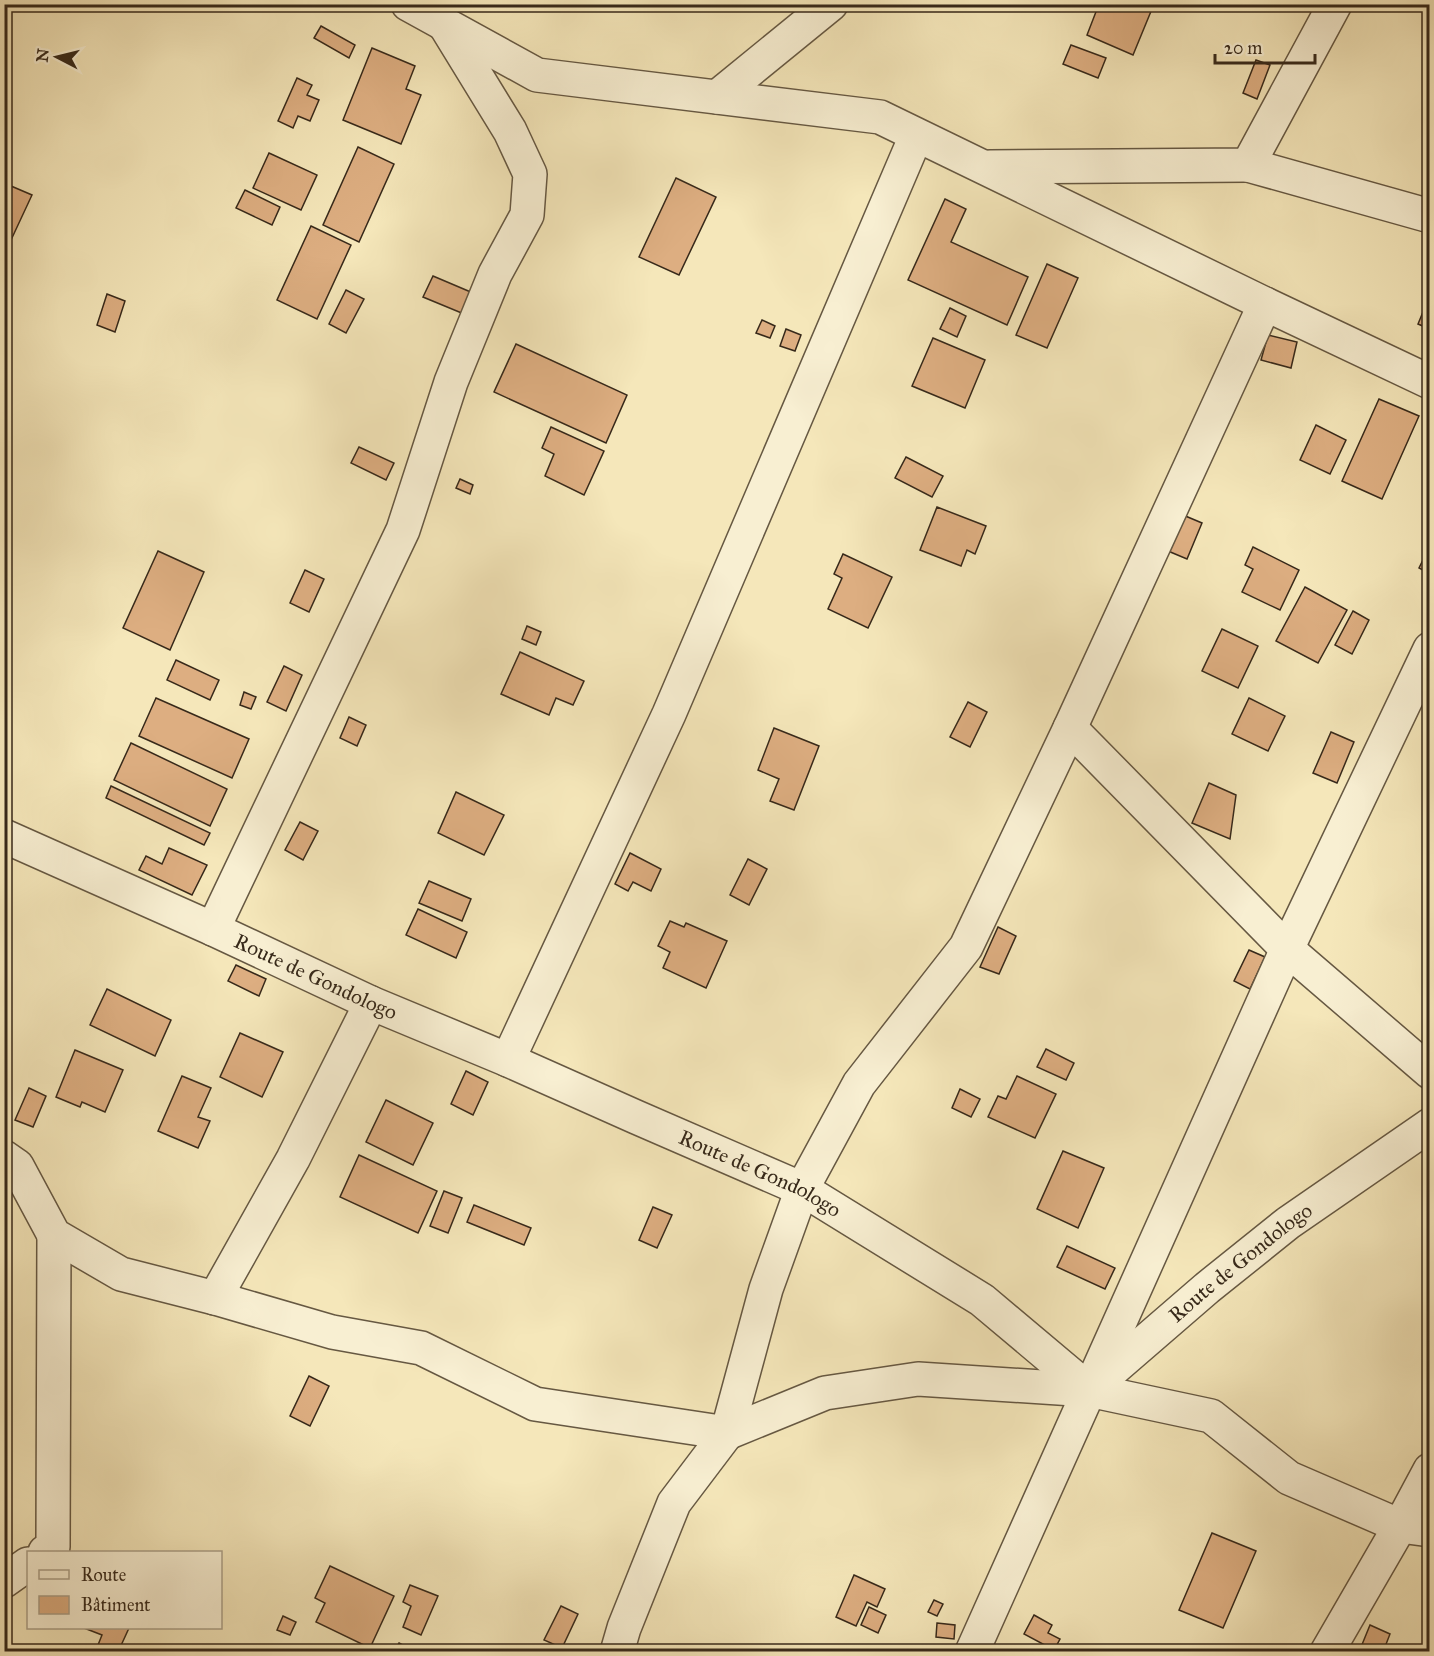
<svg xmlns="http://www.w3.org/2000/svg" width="1434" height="1656" font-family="'IM FELL Great Primer',serif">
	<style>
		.building { fill: #ddae81; stroke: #37291a; stroke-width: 1.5 }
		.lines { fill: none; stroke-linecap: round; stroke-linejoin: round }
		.minor-casing { stroke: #665842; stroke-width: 36 }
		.minor { stroke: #f8efd2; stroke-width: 33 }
		.labels { text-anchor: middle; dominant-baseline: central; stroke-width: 5; stroke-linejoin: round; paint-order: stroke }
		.street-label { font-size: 21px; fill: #37291a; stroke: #f8efd2 }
	</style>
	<rect width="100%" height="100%" fill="#f5e7ba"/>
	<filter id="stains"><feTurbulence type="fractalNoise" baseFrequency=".00333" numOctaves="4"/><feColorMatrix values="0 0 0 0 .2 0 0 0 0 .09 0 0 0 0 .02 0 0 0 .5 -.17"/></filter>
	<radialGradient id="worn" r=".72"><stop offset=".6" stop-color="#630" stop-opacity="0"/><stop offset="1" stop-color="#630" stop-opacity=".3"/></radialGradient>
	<g class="building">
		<path d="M1099,4h55l-21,51 -46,-20z"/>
		<path d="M321,26l34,19 -6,13 -35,-20z"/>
		<path d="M1071,45l35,13 -8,20 -35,-14z"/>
		<path d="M372,48l43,18 -9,23 15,6 -20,49 -58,-24z"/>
		<path d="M1256,60l14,5 -13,34 -14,-6z"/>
		<path d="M297,78l15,7 -5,10 12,5 -9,21 -12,-5 -5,12 -15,-7z"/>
		<path d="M358,147l36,17 -35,78 -36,-17z"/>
		<path d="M269,153l48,22 -16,35 -48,-22z"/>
		<path d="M676,178l40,19 -37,78 -40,-18z"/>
		<path d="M4,183l28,12 -28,60z"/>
		<path d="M245,190l35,17 -8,18 -36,-17z"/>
		<path d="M945,199l21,10 -15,33 77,35 -21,48 -99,-45z"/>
		<path d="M311,226l40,19 -34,74 -40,-19z"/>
		<path d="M1047,264l31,14 -31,70 -31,-13z"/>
		<path d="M433,276l40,17 -9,21 -41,-17z"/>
		<path d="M346,290l18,9 -18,34 -17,-9z"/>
		<path d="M107,294l18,7 -10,31 -18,-7z"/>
		<path d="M1430,295v34l-12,-5z"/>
		<path d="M950,308l16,8 -9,21 -17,-8z"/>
		<path d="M762,320l13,6 -5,12 -14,-5z"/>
		<path d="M786,329l15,6 -6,16 -15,-5z"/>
		<path d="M1268,335l29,7 -6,26 -30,-8z"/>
		<path d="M933,338l52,22 -20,48 -53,-22z"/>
		<path d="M516,344l111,51 -21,48 -112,-51z"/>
		<path d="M1379,399l40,17 -37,83 -40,-18z"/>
		<path d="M1316,425l30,15 -16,34 -30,-14z"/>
		<path d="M551,427l53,24 -20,44 -39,-19 9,-22 -12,-6z"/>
		<path d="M359,447l35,16 -8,17 -35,-17z"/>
		<path d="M906,457l37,19 -11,21 -37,-19z"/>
		<path d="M460,479l13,6 -3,9 -14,-6z"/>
		<path d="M937,507l49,19 -11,28 -8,-4 -6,16 -41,-16z"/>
		<path d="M1183,515l19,8 -15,36 -19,-8z"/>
		<path d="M1430,546v28l-11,-6z"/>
		<path d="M1253,547l46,23 -19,40 -38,-18 11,-23 -8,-4z"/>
		<path d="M158,551l46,21 -34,78 -47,-22z"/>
		<path d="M843,554l49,23 -24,51 -40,-19 14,-31 -8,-4z"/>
		<path d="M305,570l19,9 -15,33 -19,-9z"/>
		<path d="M1305,587l42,23 -29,53 -42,-22z"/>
		<path d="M1353,611l16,9 -17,34 -17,-9z"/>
		<path d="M527,626l14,6 -5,13 -14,-6z"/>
		<path d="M1222,629l36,17 -20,42 -36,-17z"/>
		<path d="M520,652l64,29 -11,24 -17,-7 -7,17 -48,-21z"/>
		<path d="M176,660l43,20 -9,20 -43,-20z"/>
		<path d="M284,666l18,9 -16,36 -19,-9z"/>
		<path d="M244,692l12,5 -5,12 -11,-4z"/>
		<path d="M156,698l93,41 -17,39 -93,-42z"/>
		<path d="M1249,698l36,18 -17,35 -36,-17z"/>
		<path d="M968,702l19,10 -17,35 -20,-10z"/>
		<path d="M349,717l17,8 -9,21 -17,-8z"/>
		<path d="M774,728l45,18 -25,64 -24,-9 9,-22 -21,-9z"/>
		<path d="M1331,732l23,10 -17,41 -24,-10z"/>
		<path d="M131,743l96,46 -17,37 -96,-46z"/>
		<path d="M1209,783l27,12 -6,44 -38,-16z"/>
		<path d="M111,786l99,47 -6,12 -98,-47z"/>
		<path d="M456,792l48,23 -20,40 -46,-22z"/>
		<path d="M300,822l18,9 -15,29 -18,-10z"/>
		<path d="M169,848l38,17 -15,30 -53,-25 7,-14 16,8z"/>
		<path d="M630,853l31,16 -10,22 -18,-9 -5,9 -13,-7z"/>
		<path d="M748,859l19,10 -18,36 -19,-10z"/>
		<path d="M429,881l42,18 -9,22 -43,-18z"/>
		<path d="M418,909l49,23 -11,26 -50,-23z"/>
		<path d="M670,921l14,6 2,-4 41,18 -21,47 -43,-20 7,-16 -12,-6z"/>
		<path d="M998,927l18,9 -17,38 -19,-7z"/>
		<path d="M1249,950l16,7 -15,32 -16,-8z"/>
		<path d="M236,965l30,14 -7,17 -31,-15z"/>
		<path d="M107,989l64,31 -16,36 -65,-31z"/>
		<path d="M240,1033l43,19 -21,45 -42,-20z"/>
		<path d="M1046,1049l28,14 -8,17 -29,-13z"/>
		<path d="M75,1050l48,20 -18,42 -23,-10 -2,5 -24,-10z"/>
		<path d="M466,1071l22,11 -15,33 -22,-11z"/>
		<path d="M182,1076l29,12 -13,29 12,4 -12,27 -40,-17z"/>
		<path d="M1017,1076l39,18 -21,44 -47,-21 10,-21 8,3z"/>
		<path d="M29,1088l17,8 -13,31 -18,-7z"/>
		<path d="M960,1089l20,10 -9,18 -19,-9z"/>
		<path d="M386,1100l47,23 -20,42 -47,-23z"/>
		<path d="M1063,1151l41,17 -26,60 -41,-19z"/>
		<path d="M359,1155l78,36 -19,42 -78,-36z"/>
		<path d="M444,1191l18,7 -14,35 -18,-7z"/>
		<path d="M474,1205l57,23 -7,17 -57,-23z"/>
		<path d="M653,1207l19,8 -15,33 -18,-8z"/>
		<path d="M1067,1246l48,22 -10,21 -48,-22z"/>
		<path d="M309,1376l20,10 -19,40 -20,-10z"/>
		<path d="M1212,1533l44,18 -33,77 -44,-18z"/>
		<path d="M330,1566l64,30 -24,52 -54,-26 9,-19 -10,-5z"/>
		<path d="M854,1575l31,14 -8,18 -10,-5 -11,24 -20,-9z"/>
		<path d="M410,1585l28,11 -17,39 -18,-8 8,-21 -8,-4z"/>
		<path d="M934,1600l9,4 -6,12 -9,-4z"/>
		<path d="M561,1606l17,8 -16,34 -18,-8z"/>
		<path d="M869,1607l17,8 -8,18 -17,-8z"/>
		<path d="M1034,1615l18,10 -4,8 12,6 -6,11 -30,-16z"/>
		<path d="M283,1616l13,6 -6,13 -13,-5z"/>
		<path d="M937,1623l18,2 -1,14 -18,-2z"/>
		<path d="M1370,1625l20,9 -7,18h-24z"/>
		<path d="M84,1628h45l-11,24h-19l-3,-2 6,-15z"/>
		<path d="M399,1643l13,7 -1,2h-17z"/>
	</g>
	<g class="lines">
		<defs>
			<g id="minor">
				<path d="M408,4l129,71 343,42 385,187 165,78"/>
				<path d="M717,97l114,-93"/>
				<path d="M1248,165l182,51"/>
				<path d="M990,167l258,-2 87,-161"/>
				<path d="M1070,728l217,221 143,123"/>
				<path id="s1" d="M4,836l209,93 158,74 137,57 128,57 166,72 180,111 107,90 118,-102 81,-65 142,-98"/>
				<path d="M213,929l190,-399 48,-148 44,-108 32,-59 3,-41 -20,-43 -65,-106"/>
				<path d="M508,1060l161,-346 247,-578"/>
				<path d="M4,1157l13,9 37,69 67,39 94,24 117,34 89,16 114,56 192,29 98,-40 93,-14 171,11 122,26 78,62 111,48 30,4"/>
				<path d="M215,1298l78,-139 78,-156"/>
				<path d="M45,1552l8,-5 1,-312"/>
				<path d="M4,1581l24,-17"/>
				<path d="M617,1652l7,-24 50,-125 53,-70 39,-144 36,-100 57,-105 107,-137 104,-219 195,-424"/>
				<path d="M972,1652l315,-703 143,-300"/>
				<path d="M1327,1652l73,-126 30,-56"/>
			</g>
		</defs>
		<use href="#minor" class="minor-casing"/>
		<use href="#minor" class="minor"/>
	</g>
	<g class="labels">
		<g class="street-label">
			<text stroke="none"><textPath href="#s1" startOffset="342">Route de Gondologo</textPath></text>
			<text stroke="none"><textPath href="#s1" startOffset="828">Route de Gondologo</textPath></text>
			<text stroke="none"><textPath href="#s1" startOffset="1422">Route de Gondologo</textPath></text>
		</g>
	</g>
	<rect width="1434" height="1656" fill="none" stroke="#f5e7ba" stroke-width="24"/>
	<rect x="6" y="6" width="1422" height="1644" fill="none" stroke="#37291a" stroke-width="3"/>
	<rect x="12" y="12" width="1410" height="1632" fill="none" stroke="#37291a" stroke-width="1.5"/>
	<rect x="27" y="1551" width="195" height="78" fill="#f8efd2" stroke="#aba088" stroke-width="1.5"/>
	<rect x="39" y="1570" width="30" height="9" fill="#f8efd2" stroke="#aba088" stroke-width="1.5"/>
	<text x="81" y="1581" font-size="18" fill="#37291a">Route</text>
	<rect x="39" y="1596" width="30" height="18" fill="#ddae81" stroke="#aba088" stroke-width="1.5"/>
	<text x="81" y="1611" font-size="18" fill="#37291a">Bâtiment</text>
	<g transform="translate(57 57) rotate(277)" stroke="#f8efd2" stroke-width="4.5" paint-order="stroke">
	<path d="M0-4.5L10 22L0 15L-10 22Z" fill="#37291a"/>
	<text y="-9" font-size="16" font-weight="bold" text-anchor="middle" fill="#37291a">N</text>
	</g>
	<path d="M1215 54v9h100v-9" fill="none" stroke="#37291a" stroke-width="3"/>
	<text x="1224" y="54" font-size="18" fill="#37291a" stroke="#f8efd2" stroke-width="4.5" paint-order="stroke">20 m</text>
	<rect width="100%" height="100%" filter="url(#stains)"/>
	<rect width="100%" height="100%" fill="url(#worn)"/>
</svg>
